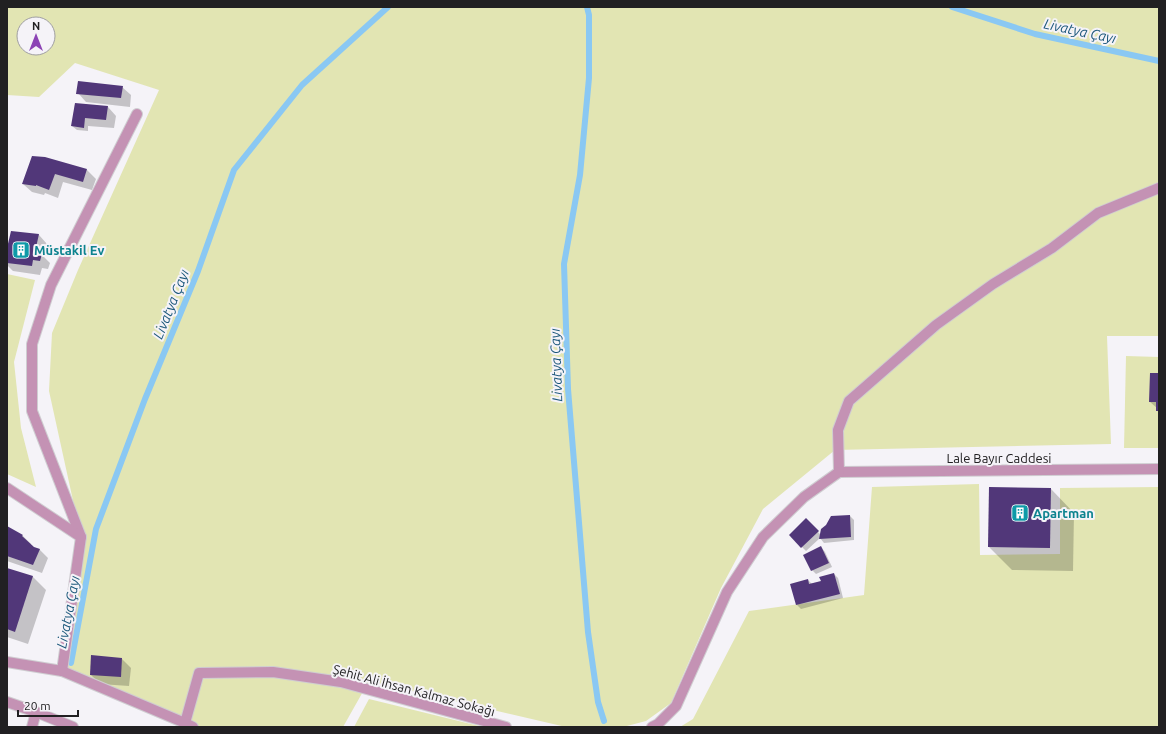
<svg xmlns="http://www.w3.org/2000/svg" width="1166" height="734" font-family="Ubuntu,sans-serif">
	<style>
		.green { fill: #e2e5b3; fill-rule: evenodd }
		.shadow { fill: #0003 }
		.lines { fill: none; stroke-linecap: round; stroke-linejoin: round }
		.stream { stroke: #8ac8f3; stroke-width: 6 }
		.building { fill: #513779 }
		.service-casing { stroke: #cfcdd1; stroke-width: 12 }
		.minor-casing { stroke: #cfcdd1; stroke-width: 12 }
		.tertiary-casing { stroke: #cfcdd1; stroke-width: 12 }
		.service { stroke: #c492b4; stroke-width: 10 }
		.minor { stroke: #c492b4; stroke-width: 10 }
		.tertiary { stroke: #c492b4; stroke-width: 10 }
		.labels { text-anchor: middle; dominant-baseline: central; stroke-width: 4; stroke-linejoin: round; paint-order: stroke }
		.culture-label { font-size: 13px; font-weight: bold; fill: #0d838f; stroke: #f5f3f8; text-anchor: start }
		.street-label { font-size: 13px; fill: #212022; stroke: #f5f3f8 }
		.water-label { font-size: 14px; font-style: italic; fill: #1c587b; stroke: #f5f3f8 }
	</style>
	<rect width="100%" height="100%" fill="#f5f3f8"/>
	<g class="green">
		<path d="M7,7h1152v329h-52l4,108 -276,6 -72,59 -42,79 -50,115 -25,18 -23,6h-57l-197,-46 -26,46h-150l-131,-56 19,-134 -32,-146 3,-58 26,-63 81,-180 -84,-27 -36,34 -32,-2zM24,24h24v24h-24z"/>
		<path d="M7,274l28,6 -21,82 7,66 15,59 -29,-13z"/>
		<path d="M1126,356l33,1v91h-35z"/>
		<path d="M979,484l1,71 80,-1v-66l99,-1v240h-479l13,-8 56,-108 115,-16 8,-108z"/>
		<path d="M369,699l114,28h-129z"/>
	</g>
	<g class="shadow">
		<path d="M122,87l9,8 -1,12 -44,-5 -8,-9z"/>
		<path d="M75,104l33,3 8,9 -2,12 -26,-2v5l-11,-1 -5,-4z"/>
		<path d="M45,158l42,12 9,9 -4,11 -29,-8 -5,16 -13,-5 -1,2 -12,-3 -9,-8z"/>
		<path d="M12,232l27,3 8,9 -3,13 6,6 -2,6 -6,-1 -2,7 -27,-4 -6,-6v-13z"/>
		<path d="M1159,374v39l-2,-3v-2l-7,-6z"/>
		<path d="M1051,489l23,24 -1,58 -61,-1 -23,-23z"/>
		<path d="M850,516l4,4v20l-30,3 -4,-5 -14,13 -16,-16 16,-15 15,15z"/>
		<path d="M7,526l3,4 13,6 8,8 -1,1 3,3 6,1 9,9 -6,15 -35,-12z"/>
		<path d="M821,547l4,5 7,15 -16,7 -4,-4z"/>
		<path d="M7,569l26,8 13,13 -18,54 -21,-7z"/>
		<path d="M834,574l4,4 5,20 -42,11 -4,-4 11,-25 4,4 10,-2z"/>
		<path d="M122,659l9,9 -2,18 -29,-2 -9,-9z"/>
	</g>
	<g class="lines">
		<g class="stream">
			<path d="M587,7l2,8v63l-9,97 -16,89 4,125 20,243 10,70 6,19"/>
			<path d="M952,7l83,27 124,27"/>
			<path d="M71,663l25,-134 49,-130 53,-128 36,-101 68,-85 86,-78"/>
		</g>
	</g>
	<g class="building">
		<path d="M78,81l45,5 -2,12 -45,-4z"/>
		<path d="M75,103l33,3 -2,14 -21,-2 -1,10 -13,-2z"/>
		<path d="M32,156l13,1 42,12 -4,13 -28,-8 -6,16 -13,-5v1l-14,-2z"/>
		<path d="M11,231l28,3 -4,18 7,2 -2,7 -7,-1 -1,6 -25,-3v-15z"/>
		<path d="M1150,373h9v38h-3v-9h-7z"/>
		<path d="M989,487l62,1 -1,60 -62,-1z"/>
		<path d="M850,515l1,22 -32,2 2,-10 5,-4 5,-9z"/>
		<path d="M806,518l13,13 -18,17 -12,-13z"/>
		<path d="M7,526l16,9 -1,1 12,11 6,2 -7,16 -26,-9z"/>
		<path d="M821,546l8,17 -18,8 -8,-16z"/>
		<path d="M7,568l26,8 -18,56 -8,-3z"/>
		<path d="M834,573l6,21 -44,11 -6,-21 18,-5 1,5 12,-3 -2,-4z"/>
		<path d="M91,655l31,3 -1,19 -31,-2z"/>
	</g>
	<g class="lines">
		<defs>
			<g id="service">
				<path d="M839,472l-1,-42 11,-29 87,-76 57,-41 59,-36 46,-35 61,-25"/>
				<path d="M839,472l320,-3"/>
				<path d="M81,537l-49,-126v-67l19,-59 86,-171"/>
				<path d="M185,723l14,-50 74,-1 68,10 165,45"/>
				<path d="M32,727l4,-15"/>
				<path d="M652,727l6,-3 18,-18 51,-114 36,-55 41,-40 35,-25"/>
			</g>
			<path id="minor" d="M7,488l74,49 -19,134"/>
			<g id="tertiary">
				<path d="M7,662l55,9 123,52 8,4"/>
				<path d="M7,702l29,10 37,15"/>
			</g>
		</defs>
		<use href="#service" class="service-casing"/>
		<use href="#minor" class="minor-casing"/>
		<use href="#tertiary" class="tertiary-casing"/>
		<use href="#service" class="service"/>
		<use href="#minor" class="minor"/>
		<use href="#tertiary" class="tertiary"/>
	</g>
	<defs>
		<symbol id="building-square" viewBox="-11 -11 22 22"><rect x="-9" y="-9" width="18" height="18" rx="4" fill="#0f9aa8" stroke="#f5f3f8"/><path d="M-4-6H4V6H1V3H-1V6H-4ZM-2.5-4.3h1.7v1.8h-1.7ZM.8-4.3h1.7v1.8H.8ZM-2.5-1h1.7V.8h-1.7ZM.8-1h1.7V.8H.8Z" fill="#fff"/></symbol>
	</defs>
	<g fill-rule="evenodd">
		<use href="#building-square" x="11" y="240" width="20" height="20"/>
		<use href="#building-square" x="1010" y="503" width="20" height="20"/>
	</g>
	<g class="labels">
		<g class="culture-label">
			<text x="34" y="250">Müstakil Ev</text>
			<text x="1033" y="513">Apartman</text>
		</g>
		<g class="street-label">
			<text x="999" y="458">Lale Bayır Caddesi</text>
			<text transform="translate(414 690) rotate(15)">Şehit Ali İhsan Kalmaz Sokağı</text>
		</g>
		<g class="water-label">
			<text transform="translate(1080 31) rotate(12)">Livatya Çayı</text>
			<text transform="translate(171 304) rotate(-68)">Livatya Çayı</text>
			<text transform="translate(556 365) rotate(-92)">Livatya Çayı</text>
			<text transform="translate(68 612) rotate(-79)">Livatya Çayı</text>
		</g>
	</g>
	<rect width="1166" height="734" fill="none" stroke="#212022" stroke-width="16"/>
	<g transform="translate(36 36)"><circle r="19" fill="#f5f3f8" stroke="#a09fa2"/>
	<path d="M0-3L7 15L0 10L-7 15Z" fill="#8c43b5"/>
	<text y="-6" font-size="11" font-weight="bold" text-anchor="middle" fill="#212022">N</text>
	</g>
	<path d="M18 710v6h60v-6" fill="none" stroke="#212022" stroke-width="2"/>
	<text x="24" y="710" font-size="12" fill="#212022" stroke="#f5f3f8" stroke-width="3" paint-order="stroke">20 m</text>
</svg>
